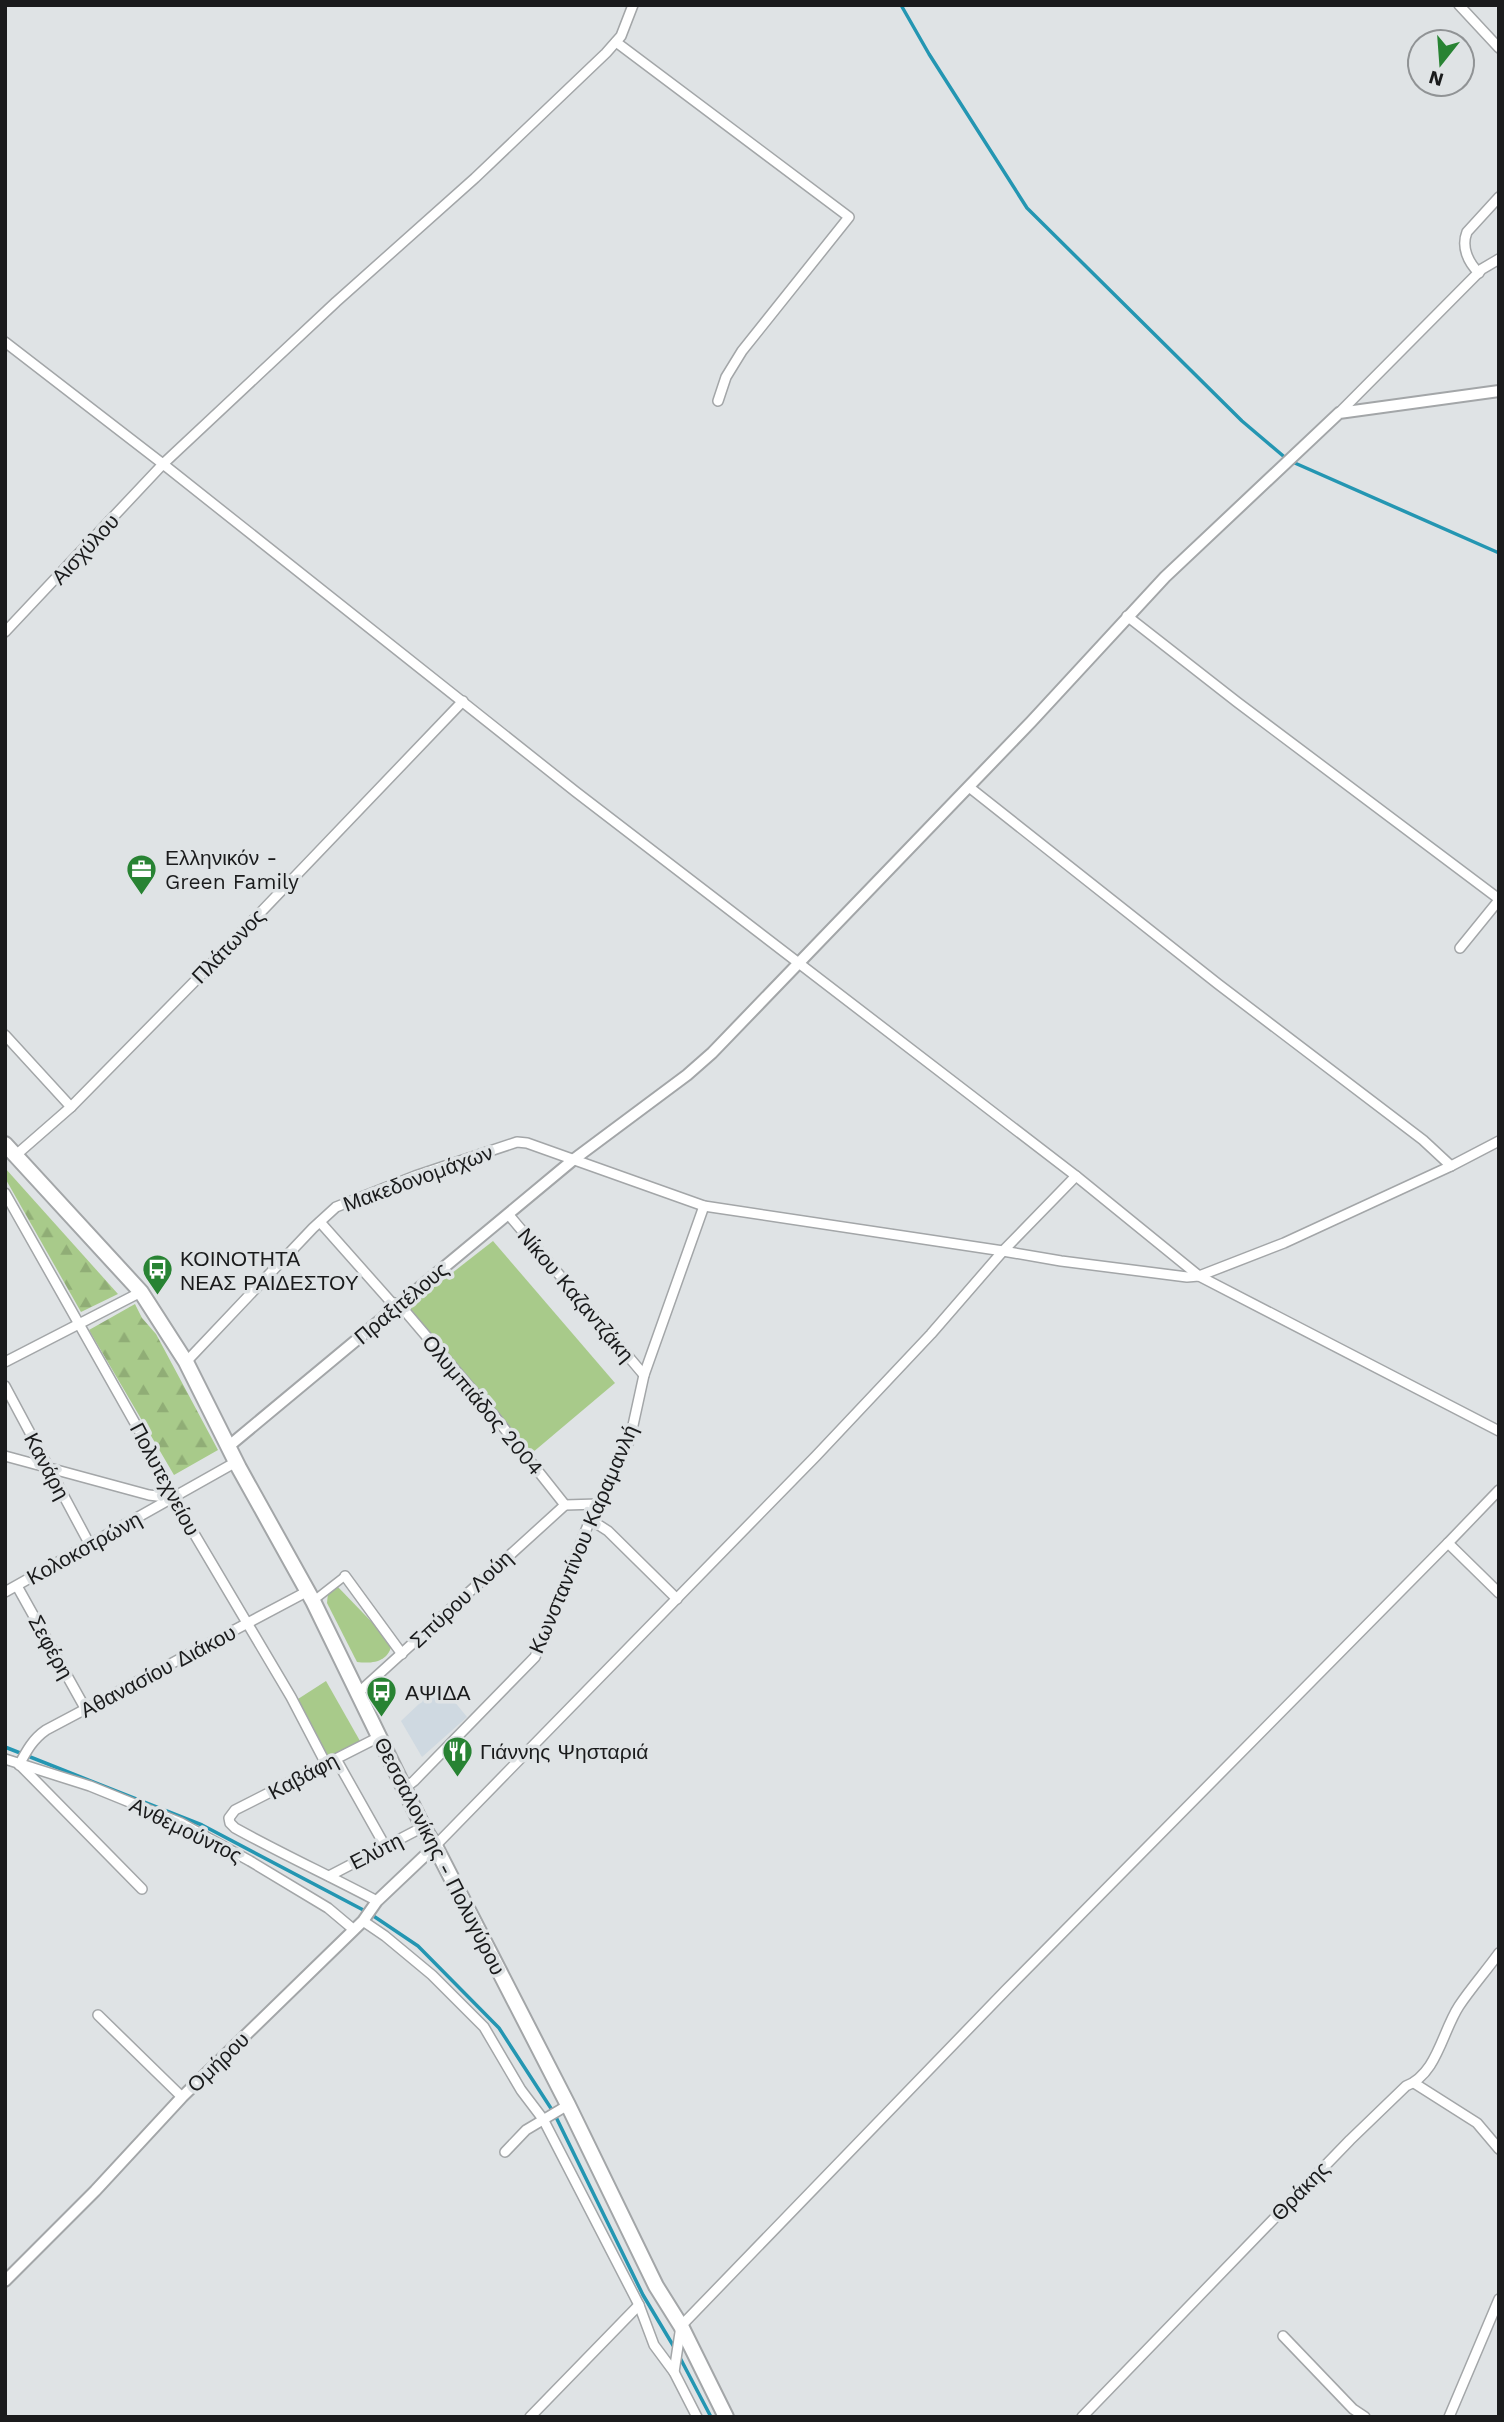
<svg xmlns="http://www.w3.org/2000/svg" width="1504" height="2422" font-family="'Work Sans',sans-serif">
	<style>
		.built { fill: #cfd9e1 }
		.green { fill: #a8ca8a }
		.forest { fill: url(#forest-firs) }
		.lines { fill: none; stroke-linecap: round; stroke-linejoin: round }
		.stream { stroke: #2496b2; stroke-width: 3.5 }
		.pedestrian-casing { stroke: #a3a6a8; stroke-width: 10 }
		.minor-casing { stroke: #a3a6a8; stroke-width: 12 }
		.tertiary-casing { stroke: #a3a6a8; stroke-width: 14 }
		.primary-casing { stroke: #a3a6a8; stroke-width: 18 }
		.pedestrian { stroke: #fff; stroke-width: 7 }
		.minor { stroke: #fff; stroke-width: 9 }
		.tertiary { stroke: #fff; stroke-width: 10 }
		.primary { stroke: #fff; stroke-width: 14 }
		.labels { text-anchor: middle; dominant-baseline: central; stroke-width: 7; stroke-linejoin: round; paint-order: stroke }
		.street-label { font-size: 21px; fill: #1a1b1c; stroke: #dfe3e5 }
		.poi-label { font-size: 21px; fill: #1a1b1c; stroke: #dfe3e5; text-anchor: start }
	</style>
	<defs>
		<pattern id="forest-firs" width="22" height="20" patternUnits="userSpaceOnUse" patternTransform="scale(1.75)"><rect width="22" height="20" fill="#a8ca8a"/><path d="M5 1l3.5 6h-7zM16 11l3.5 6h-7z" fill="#90ad76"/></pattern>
	</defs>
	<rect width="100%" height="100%" fill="#dfe3e5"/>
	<path class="built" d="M440,1684l27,33 -45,40 -21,-36z"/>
	<g class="green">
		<path d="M493,1241l122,142 -83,70 -126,-144z"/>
		<path d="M337,1586l55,57c-3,19 -19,21 -35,19l-30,-59 1,-10z"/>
		<path d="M326,1681l34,60 -30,19 -32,-61z"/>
	</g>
	<g class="forest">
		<path d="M5,1168l113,126 -37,18 -76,-134z"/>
		<path d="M135,1304l7,14 14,16 62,116 -44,25 -85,-145z"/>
	</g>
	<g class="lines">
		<g class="stream">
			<path d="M901,5l28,49 98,154 215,213 46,39 211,93"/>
			<path d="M5,1747l197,78 167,88 49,33 81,82 55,85 89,182 31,52"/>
			<path d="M678,2354l33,63"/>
		</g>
		<defs>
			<path id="pedestrian" d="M313,1601l32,-25"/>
			<g id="minor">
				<path d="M1459,5l40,43"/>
				<path d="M616,42l233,175 -107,134 -16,26 -8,24"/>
				<path d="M1479,273c-11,-11 -18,-26 -12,-41l32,-35"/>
				<path d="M5,342l158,122 173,-162 139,-124 131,-125 15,-17 12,-31"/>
				<path d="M1339,413l143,-144 17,-10"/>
				<path d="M1127,616l110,86 262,197"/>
				<path d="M5,632l158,-168 413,328 500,384 -73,75 -299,-45 -177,-63 -10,-1 -102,34 -79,31 -23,21 -127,134"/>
				<path d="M969,787l249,197 205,156 28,26"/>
				<path d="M1460,948l39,-48"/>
				<path d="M5,1035l66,72"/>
				<path d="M16,1155l55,-48 123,-125 269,-281"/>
				<path d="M1076,1176l123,100 85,-33 167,-77 48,-25"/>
				<path d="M5,1193l135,239 33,66 118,199 35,67"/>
				<path d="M508,1214l136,161"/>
				<path d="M320,1222l71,80 8,2 97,114 69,87 33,-1"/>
				<path d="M5,1362l136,-70"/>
				<path d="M5,1386l85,159"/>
				<path d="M5,1456l144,39 24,3"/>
				<path d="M591,1520l17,11 69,68"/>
				<path d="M1448,1543l51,-53"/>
				<path d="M345,1576l57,78"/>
				<path d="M17,1586l68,122"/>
				<path d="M5,1592l231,-130"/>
				<path d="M357,1694l208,-189"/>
				<path d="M5,1759l85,27 91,37 69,38 78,47 25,21"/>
				<path d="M336,1759l49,87"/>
				<path d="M19,1765c8,-15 14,-26 27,-35l262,-139"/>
				<path d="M21,1766l121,123"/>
				<path d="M405,1788l9,-7 121,-124 53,-132 42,-86 14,-64 60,-169"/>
				<path d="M435,1846l381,-390 115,-122 72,-83 58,10 126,16 12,-1 300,155"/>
				<path d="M329,1876l94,-49"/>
				<path d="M377,1901c-47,-25 -95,-47 -142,-73l-5,-5 -1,-5 6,-8 144,-73"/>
				<path d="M363,1921l22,15 47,39 52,52 37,63 22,29 96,186 15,40 20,27 23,45"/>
				<path d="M98,2015l84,82"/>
				<path d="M1414,2083l63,40 22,26"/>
				<path d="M505,2152l21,-22 42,-25"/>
				<path d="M1283,2336l70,73 12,8"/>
				<path d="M674,2372l7,-46 325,-336 442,-447 51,50"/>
				<path d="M530,2417l109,-112"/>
				<path d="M1082,2417l268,-277 56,-54c31,-12 36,-54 53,-80 12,-18 27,-35 40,-53"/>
				<path d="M1449,2417l50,-118"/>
			</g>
			<g id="tertiary">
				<path d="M229,1446l344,-286 114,-85 25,-22 319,-331 134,-145 174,-164 160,-22"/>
				<path d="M5,2281l90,-90 87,-94 181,-176 14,-20 58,-55"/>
			</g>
			<path id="primary" d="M5,1144l136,148 45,70 53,106 74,133 110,226 12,19 133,259 88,181 25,40 45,91"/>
		</defs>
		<use href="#pedestrian" class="pedestrian-casing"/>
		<use href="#minor" class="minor-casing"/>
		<use href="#tertiary" class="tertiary-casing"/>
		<use href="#primary" class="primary-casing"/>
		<use href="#pedestrian" class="pedestrian"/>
		<use href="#minor" class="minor"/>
		<use href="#tertiary" class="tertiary"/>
		<use href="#primary" class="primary"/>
	</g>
	<defs>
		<symbol id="office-pin" viewBox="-11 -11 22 30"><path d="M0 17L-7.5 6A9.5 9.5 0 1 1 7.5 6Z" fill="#288333" stroke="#dfe3e5"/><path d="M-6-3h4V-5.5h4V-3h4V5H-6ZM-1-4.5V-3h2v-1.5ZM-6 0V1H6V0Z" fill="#fff"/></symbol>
		<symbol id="bus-pin" viewBox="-11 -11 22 30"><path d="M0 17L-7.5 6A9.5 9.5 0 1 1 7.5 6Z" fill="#288333" stroke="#dfe3e5"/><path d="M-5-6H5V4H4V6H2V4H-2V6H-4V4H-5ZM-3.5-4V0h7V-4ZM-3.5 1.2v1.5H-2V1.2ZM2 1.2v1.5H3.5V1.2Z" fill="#fff"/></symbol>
		<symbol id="restaurant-pin" viewBox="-11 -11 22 30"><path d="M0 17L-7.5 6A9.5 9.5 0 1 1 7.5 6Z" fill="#288333" stroke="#dfe3e5"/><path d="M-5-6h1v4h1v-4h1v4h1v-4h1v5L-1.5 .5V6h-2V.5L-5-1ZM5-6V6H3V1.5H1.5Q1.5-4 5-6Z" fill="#fff"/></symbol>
	</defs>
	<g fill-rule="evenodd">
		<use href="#office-pin" x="124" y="852" width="35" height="47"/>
		<use href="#bus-pin" x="140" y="1252" width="35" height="47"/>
		<use href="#bus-pin" x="364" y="1674" width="35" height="47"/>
		<use href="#restaurant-pin" x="440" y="1734" width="35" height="47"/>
	</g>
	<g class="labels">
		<g class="street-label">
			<text transform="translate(85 549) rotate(-47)">Αισχύλου</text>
			<text transform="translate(228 946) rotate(-46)">Πλάτωνος</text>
			<text transform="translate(418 1178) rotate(-20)">Μακεδονομάχων</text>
			<text transform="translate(576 1295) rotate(50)">Νίκου Καζαντζάκη</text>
			<text transform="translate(401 1303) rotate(-40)">Πραξιτέλους</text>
			<text transform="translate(483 1405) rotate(50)">Ολυμπιάδος 2004</text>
			<text transform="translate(47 1466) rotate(62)">Κανάρη</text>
			<text transform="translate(165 1479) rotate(62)">Πολυτεχνείου</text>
			<text transform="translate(583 1539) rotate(-67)">Κωνσταντίνου Καραμανλή</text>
			<text transform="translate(84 1548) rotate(-29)">Κολοκοτρώνη</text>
			<text transform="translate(461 1599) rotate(-43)">Σπύρου Λούη</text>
			<text transform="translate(51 1647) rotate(61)">Σεφέρη</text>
			<text transform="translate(158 1671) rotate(-28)">Αθανασίου Διάκου</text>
			<text transform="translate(303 1776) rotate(-28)">Καβάφη</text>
			<text transform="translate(186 1830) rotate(26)">Ανθεμούντος</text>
			<text transform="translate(376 1851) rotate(-27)">Ελύτη</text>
			<text transform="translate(440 1856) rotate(63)">Θεσσαλονίκης - Πολυγύρου</text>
			<text transform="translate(218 2062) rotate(-44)">Ομήρου</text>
			<text transform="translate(1300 2191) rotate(-46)">Θράκης</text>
		</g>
		<g class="poi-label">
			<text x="165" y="857">Ελληνικόν -<tspan x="165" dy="24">Green Family</tspan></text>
			<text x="180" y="1258">ΚΟΙΝΟΤΗΤΑ<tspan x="180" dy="24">ΝΕΑΣ ΡΑΙΔΕΣΤΟΥ</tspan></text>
			<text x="405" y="1692">ΑΨΙΔΑ</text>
			<text x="480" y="1751">Γιάννης Ψησταριά</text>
		</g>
	</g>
	<rect width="1504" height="2422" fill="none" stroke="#1a1b1c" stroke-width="14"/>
	<g transform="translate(1441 63) rotate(197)"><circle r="33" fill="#dfe3e5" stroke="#909395" stroke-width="2"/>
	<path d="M0-5L12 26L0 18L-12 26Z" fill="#288333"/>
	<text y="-10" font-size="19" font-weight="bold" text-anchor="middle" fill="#1a1b1c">N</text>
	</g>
</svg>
